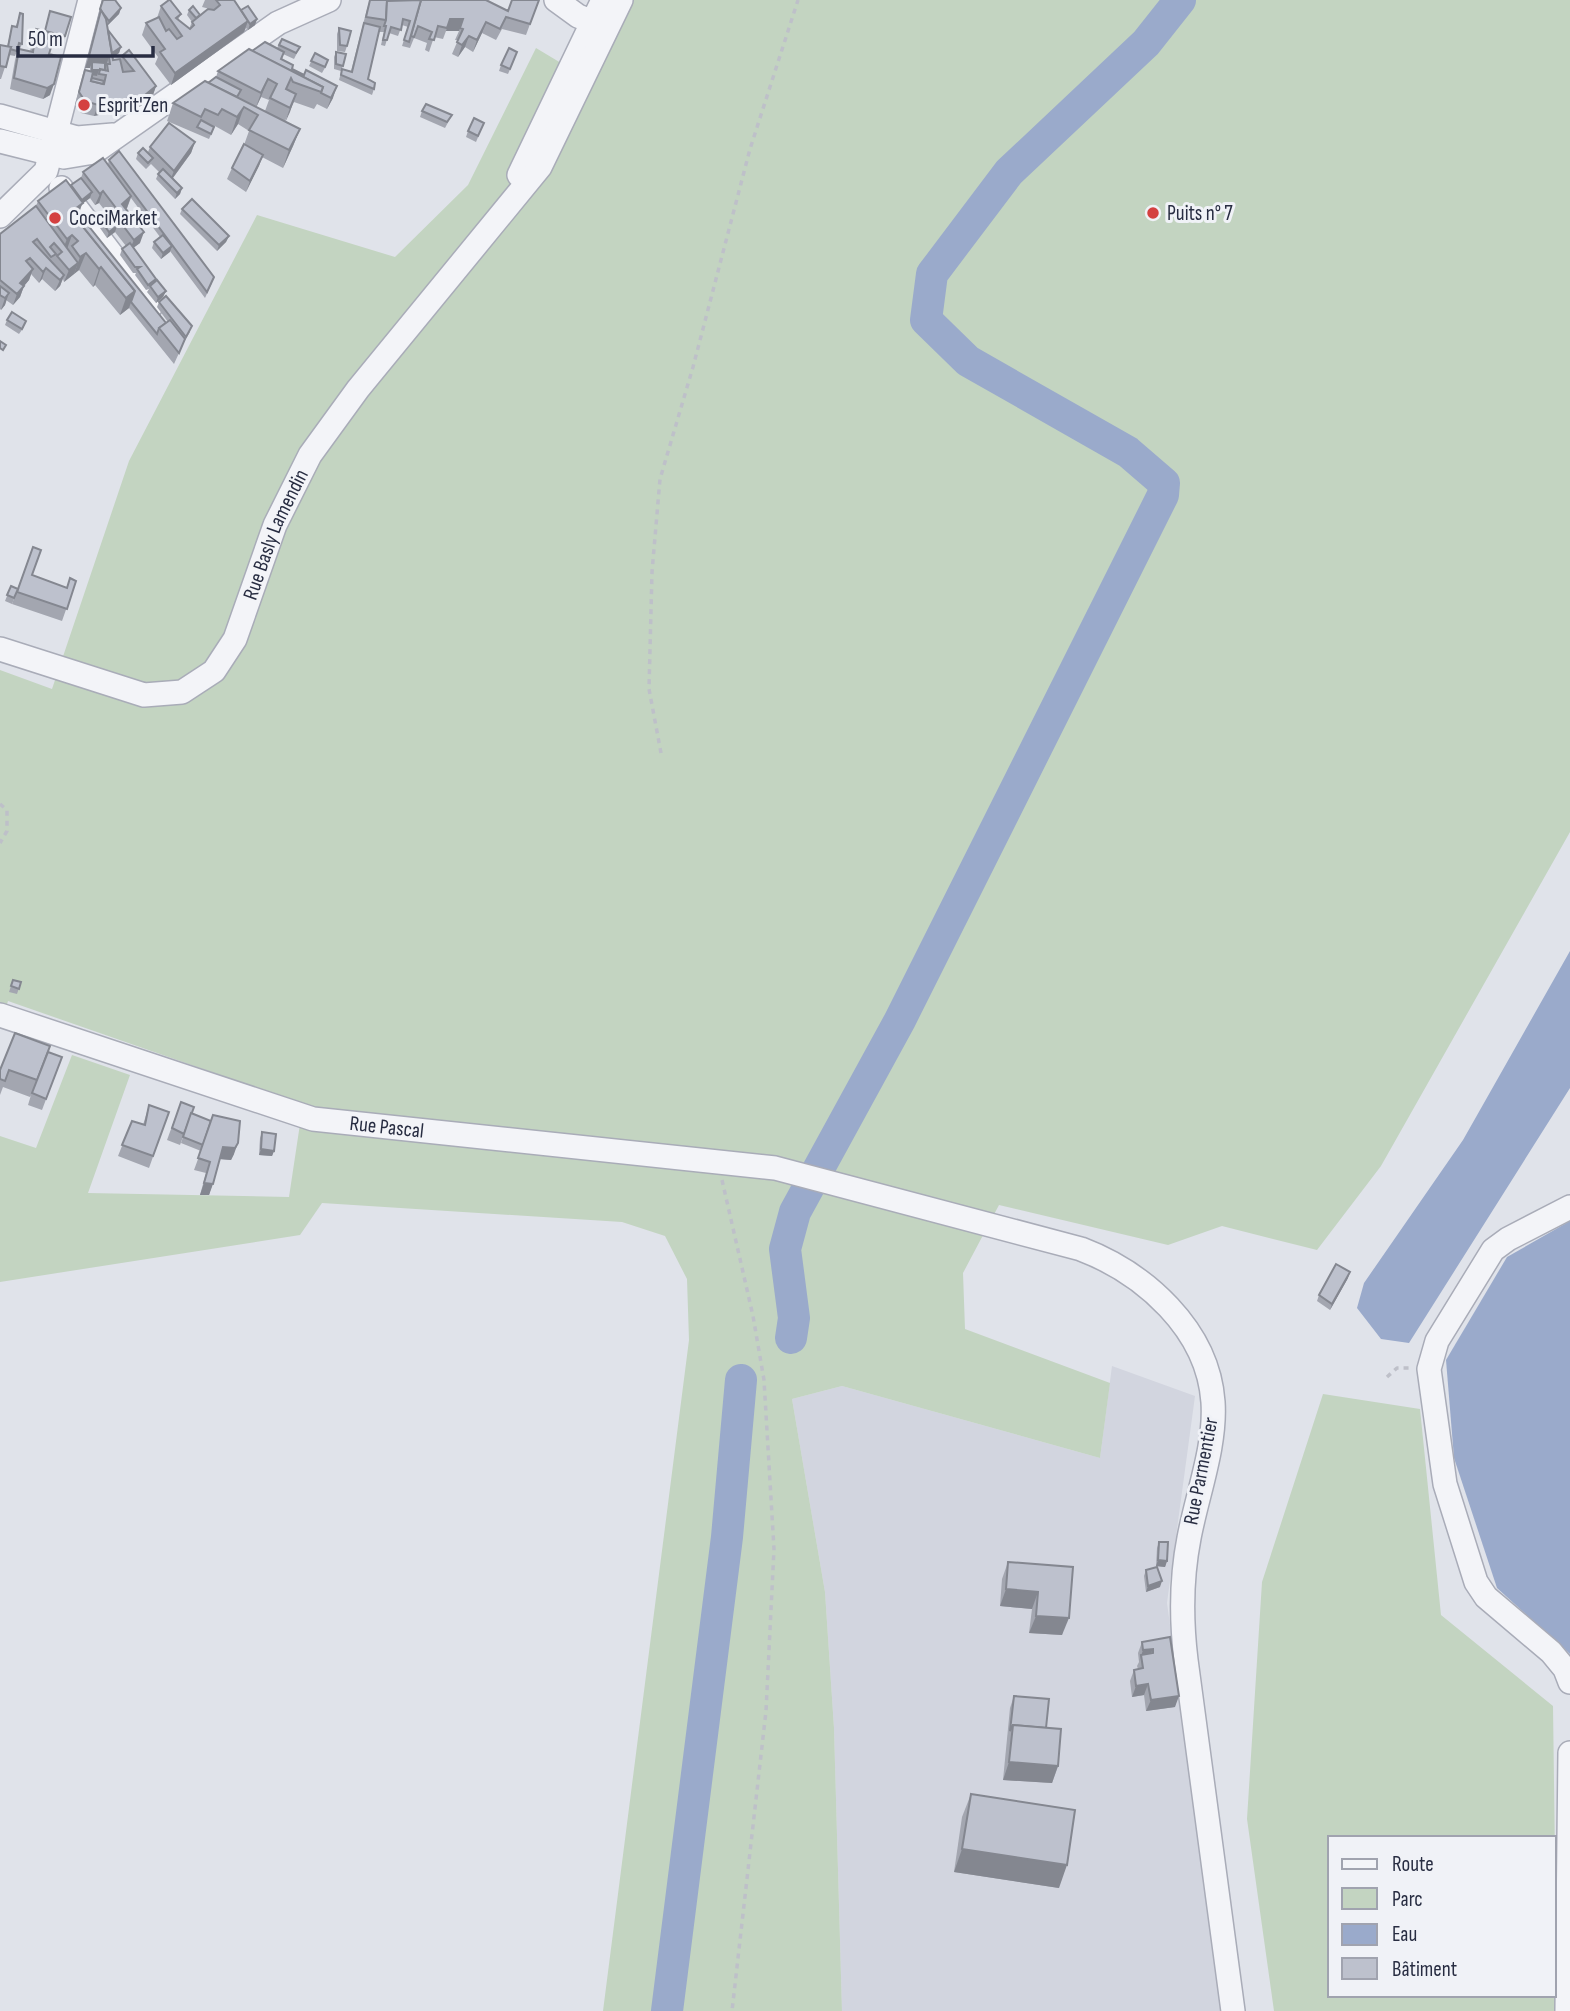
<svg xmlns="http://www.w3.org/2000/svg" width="1570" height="2011" font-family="'Sofia Sans Condensed',sans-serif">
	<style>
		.built { fill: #d2d5df }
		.green { fill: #c3d4c1; fill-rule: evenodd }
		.water { fill: #9aaacb }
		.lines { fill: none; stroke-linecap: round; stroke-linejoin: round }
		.river { stroke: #9aaacb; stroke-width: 32 }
		.minor-casing { stroke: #a9acb8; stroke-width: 26 }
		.path { stroke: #bec0c9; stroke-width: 3.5; stroke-dasharray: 5 5; stroke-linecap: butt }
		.minor { stroke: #f3f4f8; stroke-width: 23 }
		.wall { fill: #a3a6b0; fill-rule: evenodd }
		.shaded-wall { fill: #848790 }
		.building { fill: #bdc1cd; stroke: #848790; stroke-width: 2 }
		.poi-dot { fill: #d44040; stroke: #f0f2f7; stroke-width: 2.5 }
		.labels { text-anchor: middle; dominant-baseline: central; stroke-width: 6; stroke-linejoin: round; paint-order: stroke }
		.poi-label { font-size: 21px; fill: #282d42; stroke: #f0f2f7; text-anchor: start }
		.street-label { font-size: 21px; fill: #282d42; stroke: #f0f2f7 }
	</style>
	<rect width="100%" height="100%" fill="#e0e3ea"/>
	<path class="built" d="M1112,1366l83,30 -28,207 56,408h-381l-8,-283 -9,-136 -33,-193 50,-13 258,72z"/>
	<g class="green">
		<path d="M593,0h977v832l-189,334 -64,84 -95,-24 -54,19 -169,-40 -36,68 2,56 145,54 -10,75 -258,-72 -50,13 33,193 9,136 8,283h-239l86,-671 -2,-61 -22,-43 -43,-14 -300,-19 -22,32 -300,47v-146l36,12 36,-93 58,20 -42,118 201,4 14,-93 -295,-103 -8,26v-357l52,19 77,-228 128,-246 138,42 73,-72 68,-137 25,15z"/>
		<path d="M1323,1394l97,15 21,206 112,91 4,305h-283l-27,-192 15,-237zM1330,1838h224v157h-224z"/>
	</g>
	<g class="water">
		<path d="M1570,951v137l-161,255 -28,-4 -24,-31 7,-25 99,-143z"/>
		<path d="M1570,1221v433l-73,-66 -43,-130 -8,-98 61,-103z"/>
	</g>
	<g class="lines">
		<g class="river">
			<path d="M791,1338l3,-20 -9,-69 10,-37 105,-192 263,-525 1,-12 -36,-31 -160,-91 -42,-41 6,-46 77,-102 137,-129 34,-43"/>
			<path d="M667,2011l60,-474 14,-157"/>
		</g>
		<defs>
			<g id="minor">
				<path d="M556,0l22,16 27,11"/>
				<path d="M0,116l77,22 36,-3"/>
				<path d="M0,141l64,16 30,-5 184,-129 51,-23"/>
				<path d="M519,175l84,-175"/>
				<path d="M61,188l90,118"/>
				<path d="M0,216l46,-45 44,-171"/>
				<path id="s1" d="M0,649l144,46 38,-3 32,-21 21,-32 40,-114 35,-70 48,-66 182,-222 81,-167"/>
				<path id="s2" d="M0,1015l313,104 462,49 306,81c63,24 127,80 132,153 3,44 -16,93 -24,136 -8,41 -8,81 -3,122l47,351"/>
				<path d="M1570,1207l-62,32 -15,11 -56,91 -8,28 16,115 31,98 10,15 65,55 14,17 5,13"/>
				<path d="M1567,2011l3,-258"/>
			</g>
		</defs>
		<use href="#minor" class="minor-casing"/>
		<g class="path">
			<path d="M661,753l-12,-64 3,-117 8,-93 33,-112 57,-218 48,-149"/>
			<path d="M0,804l7,6v21l-7,12"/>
			<path d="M722,1180l31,136 11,64 10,169 -8,162 -34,300"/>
			<path d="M1387,1377l10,-9h12"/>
		</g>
		<use href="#minor" class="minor"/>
	</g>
	<g class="wall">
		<path d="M102,0h13l6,8 -2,6 -12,12 1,4 13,17 -2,6 -6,4v3l8,-1 1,-3 34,30 -4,12 -11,8 -47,10 -13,-3 -6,-9 10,-34 5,1v-3h-5z"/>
		<path d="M205,0h29l7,10 16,9 -2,6 -7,5 -2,-2 -2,4 -73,53 -16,-21 3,-7 -16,-22 4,-12 11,-5 4,-12 20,8 -3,6 11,9 3,-7 -5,-7 2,-5 11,5 10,-6 -8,-2z"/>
		<path d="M370,0l138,11 31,-11 -13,35 -24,-6 -6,11 -14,-7 -9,19 -8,-5 -7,10 -6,-3 6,-14h-3l4,-9h-13l-3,8 -9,-2 -5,15 -4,-2 2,-7 -13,-5 -4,10 -8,-2 6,-19 -6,-2 -4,11 -9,-3 -4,13 -4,-1 3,-13h-5l-11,47 6,10 -2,6 -33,-15 3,-11 9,2 16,-62z"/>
		<path d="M20,13l2,31 -2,5 10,3 2,-12 4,-11 29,7 -2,6 -16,-4 2,16 1,41 -7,4 -33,-10 5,-29 3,-10v-1l-3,7 -6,-1 -8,24h-1v-34l7,2 5,-21h4z"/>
		<path d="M339,28l8,18 -2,6 -8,-1v-17z"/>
		<path d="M282,39l18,8 -6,12 -11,-5 -1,5 10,10 41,29 -6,11 -10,-5 -3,5 -20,-7 -9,19 15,8 -7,17 -10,22 -21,-11 -16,35 -19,-13 5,-11 12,-23 5,-14 -11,-7 -7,11 -16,-9 -6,13 -42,-18 6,-18 43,-26 2,-6 34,-20 25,-3zM261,97l8,3 -4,11 -9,-4z"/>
		<path d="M336,52l7,14 -2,5 -7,-2v-12z"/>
		<path d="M315,53l11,13 -4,7 -13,-7z"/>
		<path d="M515,58l-7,16 -9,-3 2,-6z"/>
		<path d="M422,111l30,4 -7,13 -25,-11z"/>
		<path d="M484,123l-8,19 -10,-5 2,-6z"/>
		<path d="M195,142l-4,11 -18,25 9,10 -2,6 -5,5 -19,-20 3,-7 -8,-8 -5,5 -10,-10 2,-6 10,-1 2,-5z"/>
		<path d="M109,160l103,123 -7,15 -35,-47 -9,8 -9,-11 2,-6 6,-5 -29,-39 -4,10 -1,1 14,34 -7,5 22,34 11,9 -3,6 -7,6 -9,-11 2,-3 -3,1 -11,-15 1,-2h-3l-13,-18 2,-6 4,-3 -11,-14 -8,6 -7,-10 2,-6 8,-5 -11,-14 -4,2 -5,-7 -8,6 -3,10 87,109 2,-1 -11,-15 2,-5 31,30 -6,10 -10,22 -45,-56 -9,7 -25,-30 -2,2 -14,-17 -15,12 -1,-3 -3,7 -5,5 -13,-12 -3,4 -8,-9 -2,6 -5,6 -4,11 -7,8 -7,-5 -1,5 -4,5 -1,-1v-75l36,-28 2,-5 33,-15 10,-8 2,-6 25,-8z"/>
		<path d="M182,209l47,27 -3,6 -9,9 -37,-37z"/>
		<path d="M7,320l17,7 -5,7 -14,-9z"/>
		<path d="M33,547l-1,28 35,13 9,-7 -14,40 -50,-17z"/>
		<path d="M11,586l7,3 -6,15 -7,-3z"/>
		<path d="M13,980l8,2 -4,12 -8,-2z"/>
		<path d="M48,1052l14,5 -20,53 -14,-5 3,-10 -1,2 -27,-10 -3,8v-25z"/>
		<path d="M181,1102l13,5 -14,38 -13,-5z"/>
		<path d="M149,1105l20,7 -20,56 -31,-12 14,-35 11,4z"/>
		<path d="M191,1113l43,41 -3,6 -11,-1 -11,36h-9l6,-22 -12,-3 7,-19 -20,-8z"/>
		<path d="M262,1132l12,19 -2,5 -13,-1 1,-17z"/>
		<path d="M1348,1278l-18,32 -13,-9 2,-6z"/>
		<path d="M1159,1542l8,19 -2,6 -9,-1 1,-18z"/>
		<path d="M1008,1562l65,5 -11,68 -33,-2 3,-24 -32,-3 2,-27z"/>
		<path d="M1146,1570l14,17 -14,5 -2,-16z"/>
		<path d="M1170,1637l5,70 -29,4 -2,-16 -12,2 -2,-16 4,-11 4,-1 -1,-3 2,-4 -1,-9 4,-11z"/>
		<path d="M1014,1696l32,32 12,38 -6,17 -49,-3 7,-72z"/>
		<path d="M971,1794l88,94 -105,-16 8,-55z"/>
	</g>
	<g class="shaded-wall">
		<path d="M121,8l-2,6 -12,12 2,-5z"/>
		<path d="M257,19l-2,6 -7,5 2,-6z"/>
		<path d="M450,19h13l-4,12h-13z"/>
		<path d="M248,21l-4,11 -73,53 4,-12z"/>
		<path d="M486,22l-4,11 -9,19 4,-12z"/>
		<path d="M469,36l-4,11 -7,10 4,-12z"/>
		<path d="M121,47l-2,6 -10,7v-3l-4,12 -13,-7 -2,6h-5l4,-12 20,-1z"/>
		<path d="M92,70h7l-2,6 -7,-1z"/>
		<path d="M268,79l-7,18 -6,13 6,-17z"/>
		<path d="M54,84l-4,11 -7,4 4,-11z"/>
		<path d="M156,86l-4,12 -11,8 -47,10 4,-11z"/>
		<path d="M337,86l-4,12 -6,11 4,-11z"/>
		<path d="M296,94l-6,18 -6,13 6,-17z"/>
		<path d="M244,107l-6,17 -7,11 6,-18z"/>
		<path d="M300,129l-7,17 -10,22 6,-18z"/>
		<path d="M195,142l-4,11 -22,30 5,-12z"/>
		<path d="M263,155l-4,11 -13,26 4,-11z"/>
		<path d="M182,188l-2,6 -5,5 2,-6z"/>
		<path d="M103,191l-4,12 -4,2 5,-11z"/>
		<path d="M92,192l-2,6 -8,6 -6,16 -5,-8 9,-7 2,-5z"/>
		<path d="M131,196l-4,12 -10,7 5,-11z"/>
		<path d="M117,226l-2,6 -8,6 2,-6z"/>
		<path d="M144,232l-4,11 -11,8 5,-11z"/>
		<path d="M72,235l-6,17 -6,4 7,-17z"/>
		<path d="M229,236l-3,6 -9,9 2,-6z"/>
		<path d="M172,246l-2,6 -9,7 2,-6z"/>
		<path d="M86,253l-7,17 -5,4 6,-17z"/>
		<path d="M78,263l-4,11 -10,8 5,-12z"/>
		<path d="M101,267l-6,18 -2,2 6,-18z"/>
		<path d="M46,268l-4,11 -3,4 4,-11z"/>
		<path d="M33,269l-4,11 -5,6 -4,11 -7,8 4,-11 4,-4 -5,5 4,-12z"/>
		<path d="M64,275l-4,11 -5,5 5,-11z"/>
		<path d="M135,291l-6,17 -9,7 6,-17z"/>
		<path d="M166,291l-3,6 -7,6 2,-6z"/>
		<path d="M9,293l-4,12 -4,5 4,-12z"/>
		<path d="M238,1143l-4,11 -3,6 -12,-1 4,-12z"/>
		<path d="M261,1149l13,2 -2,5 -13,-1z"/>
		<path d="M204,1183l9,1 -4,11h-9z"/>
		<path d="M1350,1272l-2,6 -18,32 2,-6z"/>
		<path d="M1158,1560l9,1 -2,6 -9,-1z"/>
		<path d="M1162,1581l-2,6 -14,5 2,-6z"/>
		<path d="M1006,1589l32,3 -6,17 -32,-3z"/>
		<path d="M1036,1616l33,2 -7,17 -33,-2z"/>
		<path d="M1153,1649l-5,11 -7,-5 -2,7 4,-12z"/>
		<path d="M1148,1684l-4,11 -12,2 4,-11z"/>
		<path d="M1179,1696l-4,11 -29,4 5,-11z"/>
		<path d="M1009,1762l49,4 -6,17 -49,-3z"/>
		<path d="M962,1849l105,16 -8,23 -105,-16z"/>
	</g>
	<g class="building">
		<path d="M103,0h12l6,8 -12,13 -9,-12z"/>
		<path d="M169,0h1l11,14 -5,4 14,11 4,-4 -2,-3 16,-13 6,1 6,-5 -4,-5h18l14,21 -73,52 -15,-21 5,-3 -19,-26 13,-6 7,14 3,-2 8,10 5,-3 -21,-30z"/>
		<path d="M370,0h17l-1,20 -20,-3z"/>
		<path d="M421,0h65l22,11 4,-11h27l-9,24 -24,-7 -6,12 -14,-7 -9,18 -8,-4 -7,9 -5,-3 6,-13 -3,-1 3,-9h-13l-3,9 -9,-2 -4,14 -5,-1 3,-7 -14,-6 -4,11 -3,-1z"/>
		<path d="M421,0l-12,42 -5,-2 6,-19 -7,-2 -2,11 -10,-3 -4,13h-4l3,-14h-2l2,-6 1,-19z"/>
		<path d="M193,6l7,9 -4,3 -7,-8z"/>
		<path d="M248,6l9,13 -7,5 -9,-14z"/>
		<path d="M101,10l5,9 7,41 7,-1 3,13 11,-1 -12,-15 7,-6 27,36 -11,9 -47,10 -13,-4 -6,-9 6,-22 8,2 -2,9 13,3 2,-9 -7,-1 1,-5 8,2 -1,-7h3l-1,-7 -20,-1z"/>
		<path d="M50,11l21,6 -6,19 -20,-5z"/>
		<path d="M20,13l3,1 -1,30 -3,-1 -2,8 -7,-2 1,-2h-3l4,-21 5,1z"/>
		<path d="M364,23l16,4 -12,52 7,4 -1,6 -33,-14 1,-6 10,3z"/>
		<path d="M339,28l12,3 -4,15 -7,-1z"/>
		<path d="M36,29l9,2 3,8 5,2 -4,13 12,3 -7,27 -7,4 -33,-10 5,-29 14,3z"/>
		<path d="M108,30l13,17 -9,6z"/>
		<path d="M282,39l18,8 -4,6 -17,-8z"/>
		<path d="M265,42l19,10 -3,7 12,6 -1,4 12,6 2,-5 31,16 -6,12 -10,-5 2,-6 -71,-36z"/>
		<path d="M0,45l11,2 -5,20 -6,-1z"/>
		<path d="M509,48l8,4 -7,17 -9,-4z"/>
		<path d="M249,49l74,38 -2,5 -28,-10 -2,-4 -5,11 10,5 -6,14 -20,-10 7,-14 -9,-5 -7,14 -43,-22z"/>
		<path d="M336,52l10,2 -3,12 -7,-2z"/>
		<path d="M315,53l13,7 -3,7 -14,-6z"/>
		<path d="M92,62l13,1v7l-5,-1v1h-8z"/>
		<path d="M216,77l25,13 -4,7 -29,-14z"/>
		<path d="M92,78l12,3 -1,3 -12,-3z"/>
		<path d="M205,81l95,48 -11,21 -40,-20 9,-15 -14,-8 -7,10 -15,-8 -4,6 -13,-6 -4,8 -28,-14z"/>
		<path d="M426,104l26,11 -5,7 -25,-11z"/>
		<path d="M474,118l10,5 -6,13 -10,-5z"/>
		<path d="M201,120l13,7 -3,7 -14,-7z"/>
		<path d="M169,123l26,19 -21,29 -24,-24z"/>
		<path d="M244,144l19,11 -13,26 -18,-13z"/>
		<path d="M143,148l10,10 -5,5 -10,-10z"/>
		<path d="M119,151l95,126 -7,15 -98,-132z"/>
		<path d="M103,158l28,38 -9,8 22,28 -10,8 -22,-29 4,-3 -13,-17 -3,3 -17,-22z"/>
		<path d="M163,169l19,19 -5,5 -19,-19z"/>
		<path d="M81,178l11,14 -10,8 -11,-15z"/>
		<path d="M66,180l17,23 -12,9 64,79 -9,7 -25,-31 -2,2 -13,-16 -6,4 -8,-11 6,-5 -6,-6 -5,4 -29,-38z"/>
		<path d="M192,199l37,37 -10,9 -37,-36z"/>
		<path d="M36,206l42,57 -9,7 -12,-14 5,-4 -8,-9 -4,4 6,7 -5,3 -14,-18 -4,3 31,33 -4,5 -14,-12 -3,4 -13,-14 -4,3 7,8 -13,14 4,3 -7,8 -17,-14v-46z"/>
		<path d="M79,214l87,109 -7,5 -2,6 -26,-32 4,-11 -60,-74z"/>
		<path d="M110,217l7,9 -8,6 -7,-10z"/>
		<path d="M163,235l9,11 -9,7 -9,-11z"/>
		<path d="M130,243l26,36 -8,6 -11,-16 3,-2h-5l-13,-18z"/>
		<path d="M157,280l9,11 -8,6 -8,-11z"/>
		<path d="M0,286l9,7 -4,5 -5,-3z"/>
		<path d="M166,296l26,30 -6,11 -27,-35z"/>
		<path d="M12,312l14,9 -4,8 -15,-9z"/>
		<path d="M170,320l15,19 -6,14 -20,-25z"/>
		<path d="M0,341l6,4 -3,5 -3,-2z"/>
		<path d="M33,547l8,3 -9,25 35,13 3,-10 6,3 -9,28 -50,-17z"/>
		<path d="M11,586l7,3 -4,9 -7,-3z"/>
		<path d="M13,980l8,2 -2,7 -8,-3z"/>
		<path d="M15,1033l35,13 -13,34 -28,-10 -4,11 -5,-2v-9z"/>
		<path d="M48,1052l14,5 -16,42 -14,-6z"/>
		<path d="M181,1102l13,5 -10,27 -12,-6z"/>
		<path d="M149,1105l20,7 -16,44 -31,-11 10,-24 13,4z"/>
		<path d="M191,1113l20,8 -8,24 -20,-8z"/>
		<path d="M213,1115l27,6 -2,22 -3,5 -12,-1 -10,37 -9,-1 6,-21 -12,-4z"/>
		<path d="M262,1132l14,2 -2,17 -13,-2z"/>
		<path d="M1336,1264l14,8 -18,32 -13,-9z"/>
		<path d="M1159,1542h9l-1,19 -9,-1z"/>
		<path d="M1008,1562l65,5 -4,51 -33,-2 2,-24 -32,-3z"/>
		<path d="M1157,1567l5,14 -14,5 -2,-16z"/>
		<path d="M1170,1637l9,59 -28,4 -3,-16 -12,2 -2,-16 9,-2 -2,-13 12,-2v-4l-10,1 -1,-8z"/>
		<path d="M1014,1696l35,3 -3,29 -33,-3 -3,6z"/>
		<path d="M1013,1725l48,4 -3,37 -49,-4z"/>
		<path d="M971,1794l104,16 -8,55 -105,-16z"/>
	</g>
	<g class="poi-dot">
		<circle cx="84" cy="105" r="7"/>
		<circle cx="1153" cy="213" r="7"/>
		<circle cx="55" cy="218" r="7"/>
	</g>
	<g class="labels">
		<g class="poi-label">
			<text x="98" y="105">Esprit'Zen</text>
			<text x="1167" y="213">Puits n° 7</text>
			<text x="69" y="218">CocciMarket</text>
		</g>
		<g class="street-label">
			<text stroke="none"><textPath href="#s1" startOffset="378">Rue Basly Lamendin</textPath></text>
			<text stroke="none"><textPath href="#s2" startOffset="404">Rue Pascal</textPath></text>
			<text transform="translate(1201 1471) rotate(-79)">Rue Parmentier</text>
		</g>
	</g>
	<rect x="1328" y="1836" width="228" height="161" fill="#f0f2f7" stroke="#a0a3af" stroke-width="2"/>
	<rect x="1342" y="1859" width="35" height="10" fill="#f3f4f8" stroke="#a0a3af" stroke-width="2"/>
	<text x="1392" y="1871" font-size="21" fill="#282d42">Route</text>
	<rect x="1342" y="1888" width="35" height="21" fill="#c3d4c1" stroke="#a0a3af" stroke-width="2"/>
	<text x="1392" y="1906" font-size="21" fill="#282d42">Parc</text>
	<rect x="1342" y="1924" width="35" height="21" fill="#9aaacb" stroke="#a0a3af" stroke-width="2"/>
	<text x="1392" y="1941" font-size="21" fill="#282d42">Eau</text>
	<rect x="1342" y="1958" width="35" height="21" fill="#bdc1cd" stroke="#a0a3af" stroke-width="2"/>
	<text x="1392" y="1976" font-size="21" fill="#282d42">Bâtiment</text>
	<path d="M18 46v10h135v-10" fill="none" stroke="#282d42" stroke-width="3.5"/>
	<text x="28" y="46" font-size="21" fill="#282d42" stroke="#f0f2f7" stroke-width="5" paint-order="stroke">50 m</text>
</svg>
